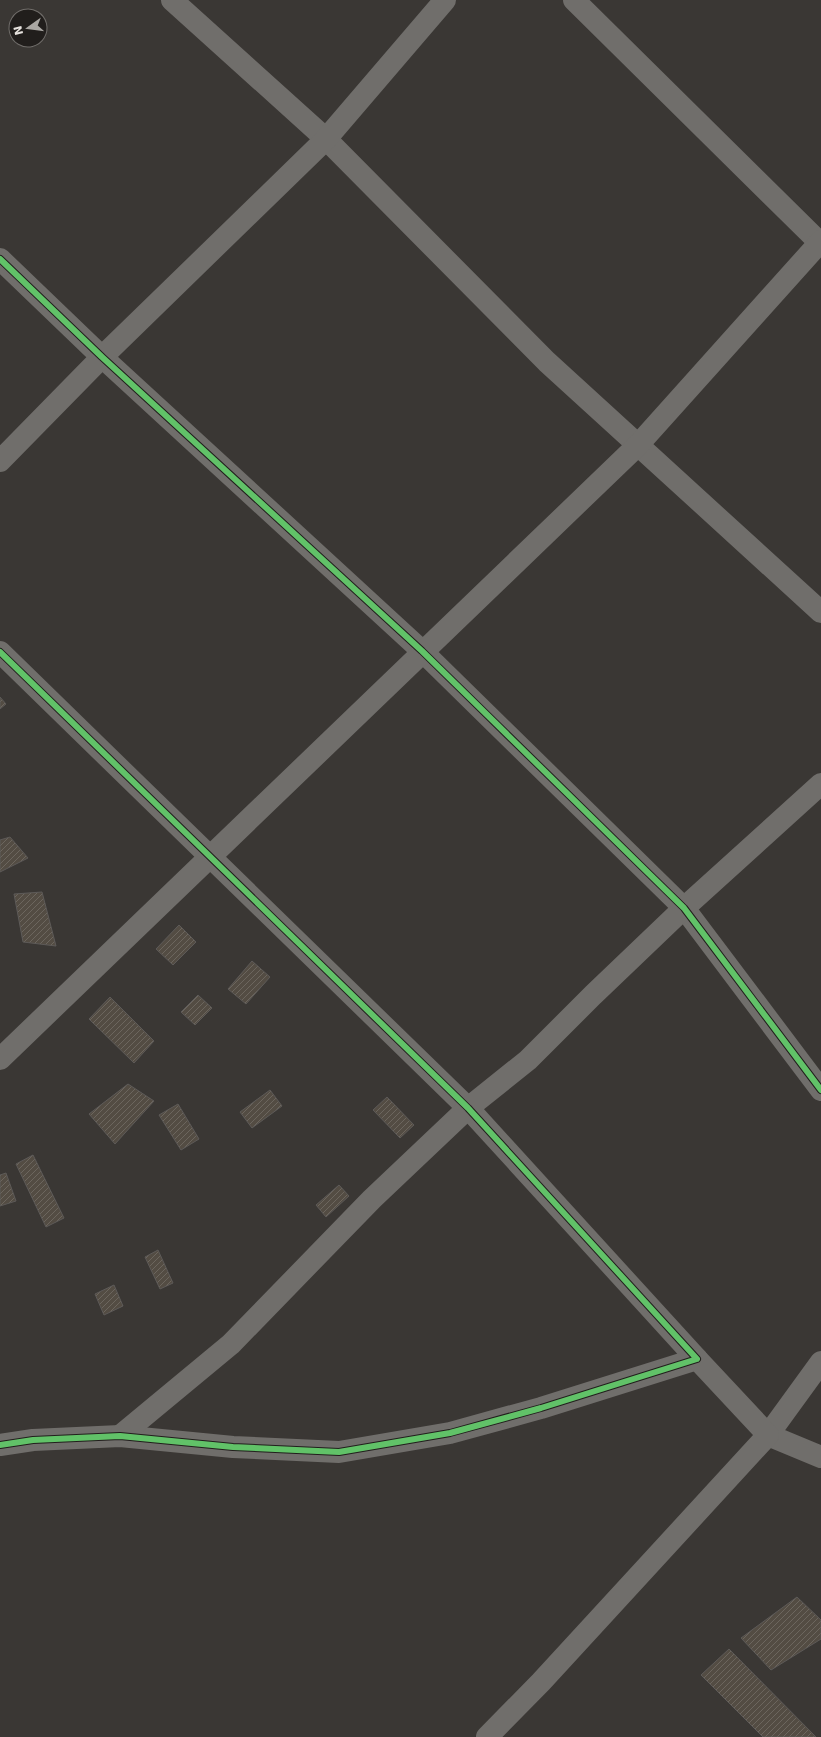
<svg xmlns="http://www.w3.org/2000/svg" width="821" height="1737" font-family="'DejaVu Sans',sans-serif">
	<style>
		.building { fill: url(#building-hatch); stroke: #5d5a58 }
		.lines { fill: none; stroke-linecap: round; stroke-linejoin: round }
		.street { stroke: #706e6b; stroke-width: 22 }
		.cycleway-casing { stroke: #211e1c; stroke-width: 8 }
		.cycleway { stroke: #61c268; stroke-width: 6 }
	</style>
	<defs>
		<pattern id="building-hatch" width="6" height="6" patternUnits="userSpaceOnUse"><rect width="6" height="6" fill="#534c43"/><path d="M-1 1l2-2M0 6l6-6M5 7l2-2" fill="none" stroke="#6c665e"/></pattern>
	</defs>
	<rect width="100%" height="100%" fill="#3a3734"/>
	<g class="building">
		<path d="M0,697l6,7 -6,5z"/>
		<path d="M10,837l18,21 -28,14v-32z"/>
		<path d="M42,892l14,54 -33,-4 -9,-48z"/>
		<path d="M179,925l17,17 -23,23 -17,-16z"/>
		<path d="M252,961l18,16 -24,27 -18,-15z"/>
		<path d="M198,995l14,13 -17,17 -14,-13z"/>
		<path d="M110,997l44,44 -20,22 -45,-44z"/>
		<path d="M128,1084l26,17 -39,43 -26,-30z"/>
		<path d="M270,1090l12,16 -30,22 -12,-16z"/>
		<path d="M387,1097l27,28 -14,13 -27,-28z"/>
		<path d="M178,1104l21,35 -18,11 -22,-35z"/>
		<path d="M33,1155l31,63 -18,9 -30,-63z"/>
		<path d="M6,1173l10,28 -16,5v-31z"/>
		<path d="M339,1185l10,11 -23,21 -10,-12z"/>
		<path d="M158,1250l15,33 -13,6 -15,-32z"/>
		<path d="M114,1285l9,21 -19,9 -9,-21z"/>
		<path d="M797,1597l24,23v19l-50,31 -30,-32z"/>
		<path d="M729,1649l87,88h-53l-62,-62z"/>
	</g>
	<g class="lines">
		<g class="street">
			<path d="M172,0l154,139 221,223 274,250"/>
			<path d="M574,0l247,244"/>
			<path d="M0,259l102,98 320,294 262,257 137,182"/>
			<path d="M0,461l102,-104 224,-218 119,-139"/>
			<path d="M0,652l468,456 229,251 -156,49 -91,25 -111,19 -106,-5 -113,-11 -87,4 -33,5"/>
			<path d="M0,1059l638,-614 183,-204"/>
			<path d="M821,1362l-53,73 53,22"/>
			<path d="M120,1436l111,-92 141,-145 96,-91 60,-48 65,-65 91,-87 137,-124"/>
			<path d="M487,1737l54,-55 227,-247 -71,-76"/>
		</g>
		<defs>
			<g id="cycleway">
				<path d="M0,259l102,98 320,294 262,257 137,182"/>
				<path d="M0,652l468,456 229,251 -156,49 -91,25 -111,19 -106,-5 -113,-11 -87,4 -33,5"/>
			</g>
		</defs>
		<use href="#cycleway" class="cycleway-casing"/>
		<use href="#cycleway" class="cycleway"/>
	</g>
	<g transform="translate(28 28) rotate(256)"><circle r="19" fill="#211e1c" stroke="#706d6a"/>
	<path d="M0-3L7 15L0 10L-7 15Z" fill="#aaa7a3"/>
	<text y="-6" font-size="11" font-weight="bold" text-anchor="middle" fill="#e7e3df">N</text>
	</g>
</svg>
